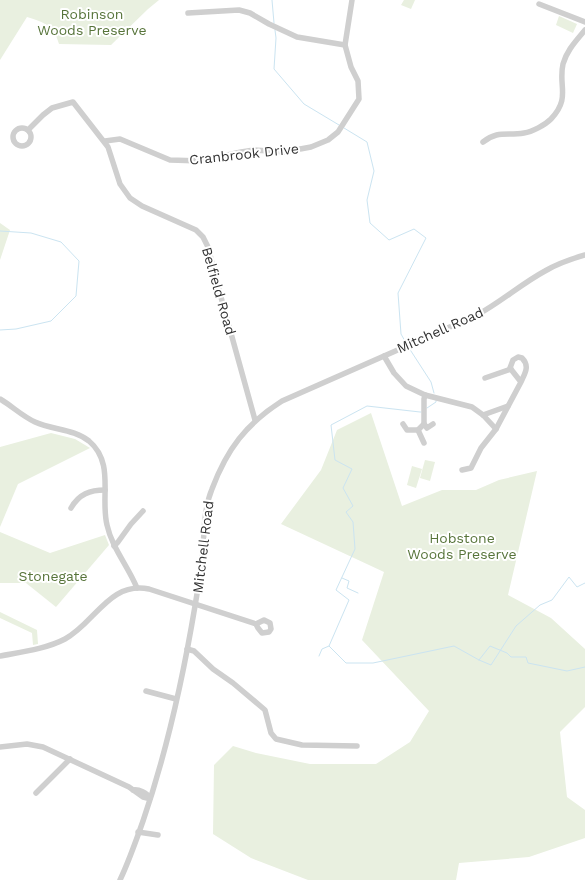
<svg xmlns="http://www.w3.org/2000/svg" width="585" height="880" font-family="'Work Sans',sans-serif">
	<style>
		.green { fill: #e9f0e0 }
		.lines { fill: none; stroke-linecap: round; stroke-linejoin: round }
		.stream { stroke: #cbe4f1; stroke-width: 1 }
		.minor { stroke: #cfcfcf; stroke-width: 5.5 }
		.labels { text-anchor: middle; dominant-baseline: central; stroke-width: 4; stroke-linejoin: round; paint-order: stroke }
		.park-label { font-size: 14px; fill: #57743a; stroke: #fff }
		.street-label { font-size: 14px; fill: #323232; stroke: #fff }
	</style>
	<rect width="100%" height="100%" fill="#fff"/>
	<g class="green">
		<path d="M0,0h159l-11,9 -37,36 -52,-1c-5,-19 -14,-21 -32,-27l-27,43z"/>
		<path d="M404,0h11l-4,9 -10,-4z"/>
		<path d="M559,16l18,8 -4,9 -17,-8z"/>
		<path d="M0,223l10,7 -10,30z"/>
		<path d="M371,413l31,93 40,-16h34l23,-10 38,-9 -29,124 43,23 34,31v58l-25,25 7,65 18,13v28l-56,19 -70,6 -3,17h-148l-57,-22 -38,-24 1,-69 19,-19 23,7 54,11h66l34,-22 19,-31 -67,-71 22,-68 -103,-48 40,-54 16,-40z"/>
		<path d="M51,433l24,6 15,9 -72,36 -18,43v-80z"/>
		<path d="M425,460l10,2 -5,19 -10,-3z"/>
		<path d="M412,466l10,3 -6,19 -9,-3z"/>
		<path d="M0,532l50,21 55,-18 4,10 -53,62 -30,-24h-26z"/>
		<path d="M0,612l37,18 1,14 -5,1 -1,-12 -32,-15z"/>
	</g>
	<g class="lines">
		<g class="stream">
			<path d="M272,0l2,23"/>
			<path d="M275,30l1,8 -2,31 30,35 35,21"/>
			<path d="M344,128l23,14 7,29 -7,29 3,23 19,17 25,-11 12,9 -28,55 3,41 5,9"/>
			<path d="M0,231l31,2 30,9 18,19 -3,35 -25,25 -35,8 -16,1"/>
			<path d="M409,348l22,34 3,11"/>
			<path d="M427,408l9,-6v-2"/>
			<path d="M421,412h-1l-53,-6 -36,19 4,35 17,9 -9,19 10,18 -7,6 7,10 2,27 -19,41 13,10 -20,46 17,17h27l81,-17 25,14 12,5 25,-39 24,-21 12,-5 17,-23 8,10 8,-4"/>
			<path d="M342,578l7,3 -2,7 11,5"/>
			<path d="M319,656l3,-7 7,-3"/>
			<path d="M479,660l11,-14 17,7 4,4h15l2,6 39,8 18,-4"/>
		</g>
		<g class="minor">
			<path d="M539,4l46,18"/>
			<path d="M188,13l51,-3 11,3 19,11 28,13 48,8"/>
			<circle cx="22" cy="137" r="9"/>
			<path d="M28,130l15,-15 9,-7 21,-6 35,45 12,37 10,14 12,8 54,24 7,7 5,10 11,43 36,130"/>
			<path d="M105,141l15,-2 50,21 31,1 40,-9 13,-2 30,2 27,-5 17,-7 10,-8 21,-33 -1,-18 -7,-14 -6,-22 7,-45"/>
			<path d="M483,142c15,-12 24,-6 41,-9 8,-1 21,-8 27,-14 20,-21 7,-33 12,-55 4,-14 13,-23 22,-34"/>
			<path d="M384,356l10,17 12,13 19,9 47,12 11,8 13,14"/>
			<path d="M485,378l26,-9"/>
			<path d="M0,399c12,7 22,17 35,23 18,8 39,7 54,19 26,22 11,56 18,84 5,23 21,41 30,63"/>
			<path d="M483,415l25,-9"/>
			<path d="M403,424l4,6h11l6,-6v-25l1,-4"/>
			<path d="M424,424l3,4 6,-4"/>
			<path d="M418,430l6,13"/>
			<path d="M462,470l9,-2 10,-20 15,-19 25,-47 -11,-14 3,-8 5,-3 4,1c8,8 3,15 -1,24"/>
			<path d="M71,508c8,-14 19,-18 34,-18"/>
			<path d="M114,546l4,-4 13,-18 12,-13"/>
			<path d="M264,620l6,3 1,6 -2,3 -7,1 -4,-5 -2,-4z"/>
			<path d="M187,649l7,2 19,18 20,14 32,27 6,23 5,6 26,6 55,1"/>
			<path d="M0,656c21,-4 46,-7 65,-17 30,-16 44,-58 84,-50l107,35"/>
			<path d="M146,691l30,8"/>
			<path d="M0,747l27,-3 16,3 86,40 14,10 4,1h3"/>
			<path d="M133,790c6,-1 14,3 17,8"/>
			<path d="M36,793l34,-34"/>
			<path d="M138,832l20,3"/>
			<path d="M120,880c9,-19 16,-39 23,-59 24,-70 40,-143 52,-215 3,-18 6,-36 8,-55 1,-20 1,-43 9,-62 15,-40 34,-65 70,-88l195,-86c24,-13 44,-31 68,-44 12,-7 26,-12 40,-16"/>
		</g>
	</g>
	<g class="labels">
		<g class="park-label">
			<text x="92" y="14">Robinson<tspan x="92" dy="16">Woods Preserve</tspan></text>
			<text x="462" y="538">Hobstone<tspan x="462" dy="16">Woods Preserve</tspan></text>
			<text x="53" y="576">Stonegate</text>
		</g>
		<g class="street-label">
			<text transform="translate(244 154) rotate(-6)">Cranbrook Drive</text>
			<text transform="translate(219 291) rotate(74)">Belfield Road</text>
			<text transform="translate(440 330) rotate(-24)">Mitchell Road</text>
			<text transform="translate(203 547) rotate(-83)">Mitchell Road</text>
		</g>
	</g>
</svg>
